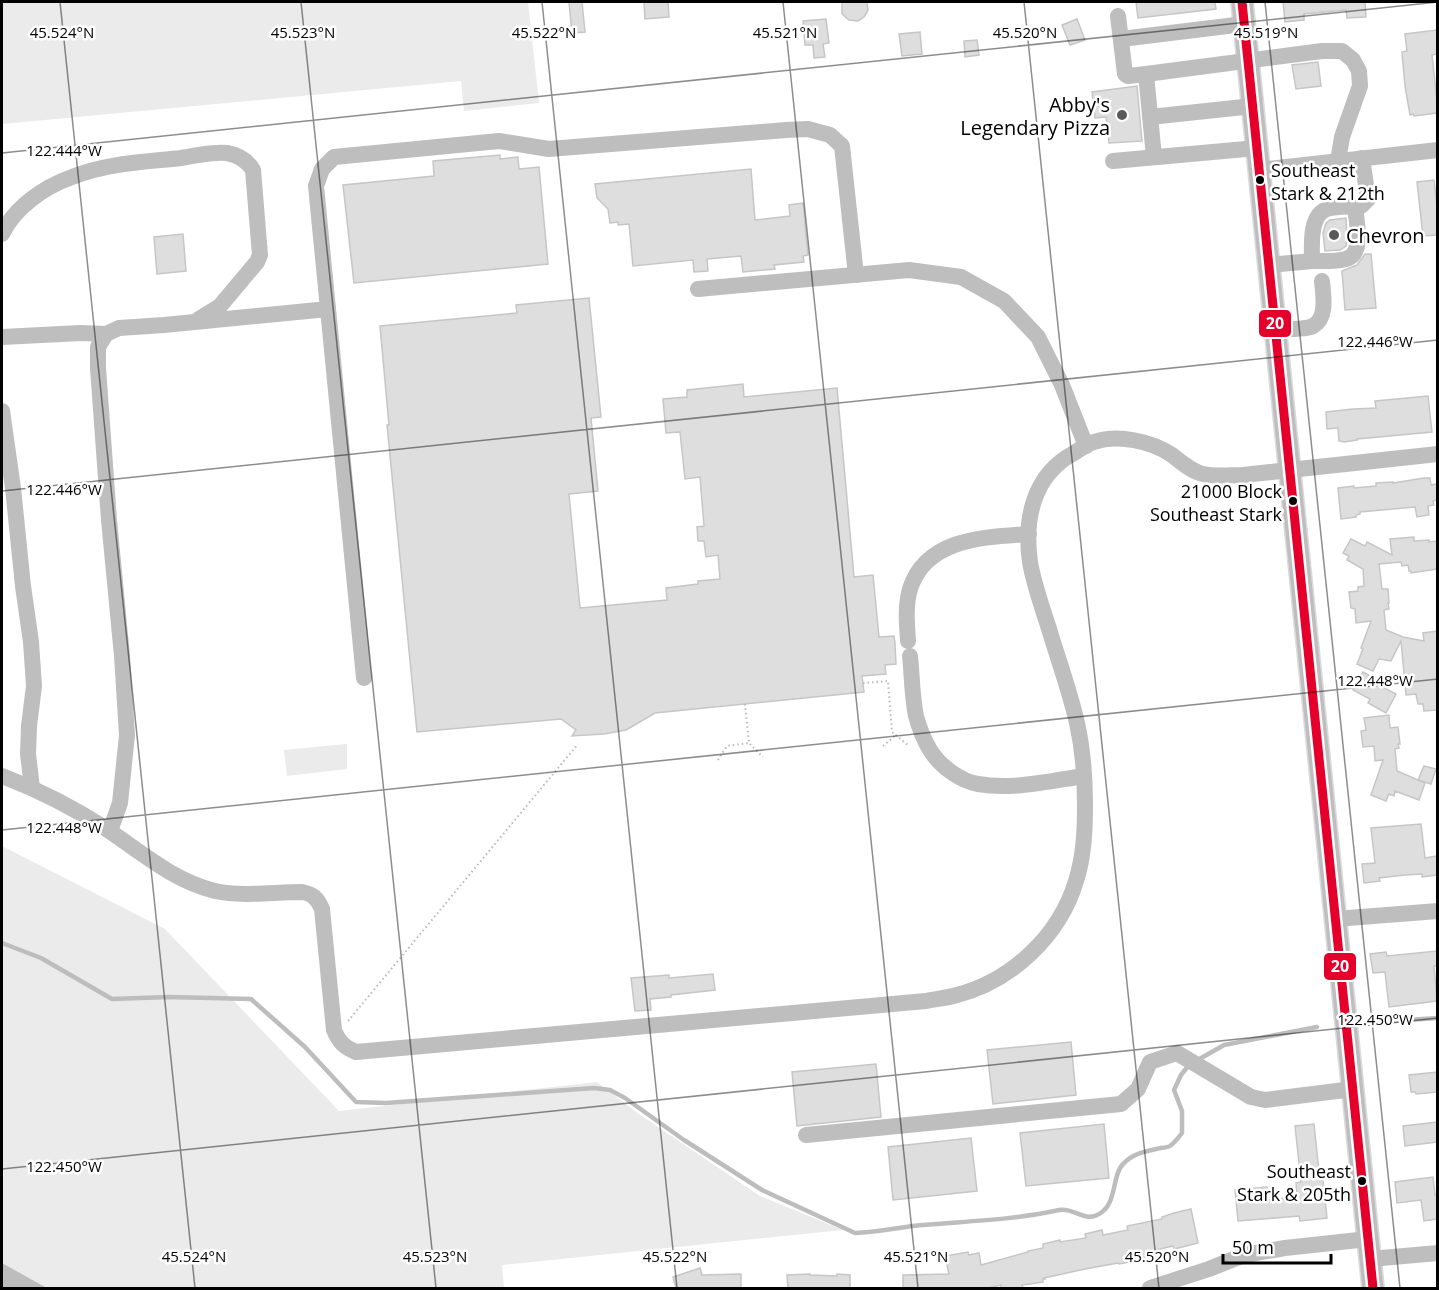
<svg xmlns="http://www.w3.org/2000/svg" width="1439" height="1290" font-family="'Open Sans',sans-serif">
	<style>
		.green { fill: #ebebeb }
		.water { fill: #bdbdbd }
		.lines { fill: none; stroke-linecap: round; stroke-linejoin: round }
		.stream { stroke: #bdbdbd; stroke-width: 4.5 }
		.building { fill: #dedede; stroke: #c6c6c6; stroke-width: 1.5 }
		.major-casing { stroke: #dbdbdb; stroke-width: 24 }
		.path { stroke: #b9b9b9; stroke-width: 2; stroke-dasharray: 1.5 3; stroke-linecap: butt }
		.minor { stroke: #bebebe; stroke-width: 16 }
		.major { stroke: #bebebe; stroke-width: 21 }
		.bus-1-casing { stroke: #fff; stroke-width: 14 }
		.bus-1 { stroke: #e4002b; stroke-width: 9 }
		.ticks { fill: none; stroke: #000; stroke-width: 1.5; stroke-opacity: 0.45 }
		.poi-dot { fill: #595959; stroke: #fff; stroke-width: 2 }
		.bus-dot { fill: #000; stroke: #fff; stroke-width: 2 }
		.labels { text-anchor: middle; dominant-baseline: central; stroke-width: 5; stroke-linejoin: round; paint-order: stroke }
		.bus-label { font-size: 18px; fill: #000; stroke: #fff; text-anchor: end }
		.poi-label { font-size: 20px; fill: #000; stroke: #fff; text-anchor: end }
		.ticks-label { font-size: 15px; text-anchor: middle; fill: #000; stroke: #fff; stroke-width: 5; stroke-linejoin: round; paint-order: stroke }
		.line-badge { stroke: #fff; stroke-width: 2 }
		.badge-label { font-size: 16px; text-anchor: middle; font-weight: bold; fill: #fff }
	</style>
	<rect width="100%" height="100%" fill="#fff"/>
	<g class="green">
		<path d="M2,2h526l11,101 -75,8 -3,-30 -459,43z"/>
		<path d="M347,744v25l-60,7 -3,-26z"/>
		<path d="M2,846l163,83 174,182 258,-29 42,32 121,82 83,34 -341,35 2,23h-457l-45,-25z"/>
	</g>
	<path class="water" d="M2,1263l45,25h-45z"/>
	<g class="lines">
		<g class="stream">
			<path d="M2,943l39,15 71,41 57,-2 82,2 54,48 51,55 30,1 208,-15 16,2 15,8 59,42 78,50 93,43c23,-1 45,-6 68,-8 46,-4 91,-5 136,-15 17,-3 26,15 43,2 15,-11 10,-38 22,-49 10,-10 23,-12 37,-15 1,0 8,-1 9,-2 4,-3 9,-9 12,-13v-22l-8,-21 7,-15 8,-10"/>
			<path d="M1375,1022l63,-4"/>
			<path d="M1196,1061l28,-16 93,-18"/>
		</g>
	</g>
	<g class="building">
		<path d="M569,2h13l3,30 -13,1z"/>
		<path d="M644,2h24l1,15 -24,2z"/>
		<path d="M842,2h25l1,8 -2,4 -2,3 -6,4 -9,-1 -7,-6z"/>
		<path d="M1136,2h79l1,7 -78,9z"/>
		<path d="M1283,2h82l1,15 -19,1 -1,-8 -42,4v6l-19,2z"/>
		<path d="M826,19l3,24 -6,1 2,13 -11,1 -1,-13h-8l-2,-24z"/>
		<path d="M1077,19l8,21 -15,5 -8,-20z"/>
		<path d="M1437,30v24l-5,1 5,46v12l-23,3 -1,-2 -3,1 -5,-29 -3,-34 5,-1 -2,-17z"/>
		<path d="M920,32l2,22 -20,2 -3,-22z"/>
		<path d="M977,40l2,15 -14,2 -1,-16z"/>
		<path d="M1318,62l3,24 -25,3 -4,-24z"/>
		<path d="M1137,86l5,55 -33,2 -3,-26 -11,1 -3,-26z"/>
		<path d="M500,155v4l18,-2 1,12 20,-2 9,97 -194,19 -11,-98 91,-9 -1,-15z"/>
		<path d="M751,169l4,51 35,-4 -1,-11 14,-2 5,52 -5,1 1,6 -30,3 1,4 -32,3 -2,-16 -34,3 1,12 -14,1 -1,-12 -60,6 -4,-42 -11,1v-3l-8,1 -2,-14 -11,-11 -2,-14z"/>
		<path d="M1434,180l3,27v28l-14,1 -6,-54z"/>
		<path d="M1346,218l1,18 -1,10 -6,4 -15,1 -2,-18 3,-10 4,-3z"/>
		<path d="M183,234l3,37 -29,3 -3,-37z"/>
		<path d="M1365,254h6l5,54 -31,2 -3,-39 15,-6z"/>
		<path d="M589,298l12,119 -10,1 7,73 -29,3 11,114 87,-8 -1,-12 32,-4v-3l22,-2 -2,-24 -12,2 -2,-16h-6l-1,-14 7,-1 -4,-49 -15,2 -5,-47 -14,1 -3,-34 24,-2v-7l56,-6 1,13 93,-9 17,189 19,-2 6,62 15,-1 1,7 1,21 -11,1 1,9 -24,2 2,16 -209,21 -29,17 -22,4 -32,2 4,-6 -15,-11 -144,13 -30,-307h2l-9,-99 137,-13 -1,-8z"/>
		<path d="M1428,396l4,36 -75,7v1l-13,2 -5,-1 -1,-13 -11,1 -1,-17 27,-3 23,-1 -1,-7z"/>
		<path d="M1424,478h6l1,7 6,-1v16l-4,1 1,4 -6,1 1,9 -12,2 -2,-10 -55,5v2l-4,1v2l-15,2 -3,-31 16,-2v2l22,-2v-3l17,-1v1z"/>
		<path d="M1414,537v4l15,-1v2l8,-1v28l-26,4v-2h-2l-1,-6 -6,1 -1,-4 -22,2 3,25h6l1,14h-1l1,6 -5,1 2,20 17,7 21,4 -1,-8 14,-2v79l-13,1 -1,-7h-5l-2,-10 -10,1 -5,-54 -10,20 -12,-2 -6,12 -16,-7 6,-15 -2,-1 10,-27 -15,2 -1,-14 -4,-1 -2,-16 9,-1v-4l6,-1 -1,-17 -16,-9 2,-4 -6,-3 8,-14 14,7 2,-4 25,13 -2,-16z"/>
		<path d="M1363,672l18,10 -2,3 17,9 -10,19 -18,-10 2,-4 -17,-9z"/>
		<path d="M1389,715l1,13 8,-1 2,17h-2l1,4 -4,1 2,22 28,12 -6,17 -24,-9 -1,5 -5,-2 -3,7 -15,-6 12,-35 -8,1 -1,-15 -11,1 -2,-16 5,-1 -2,-12z"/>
		<path d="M1424,766l12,3 -5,15 -13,-4z"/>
		<path d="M1421,824l4,34 12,-2v19l-15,2v-3l-17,1 -26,3 1,3 -16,2 -2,-19 13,-1 -4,-35z"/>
		<path d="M1437,951v15h-3l3,35 -48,6 -4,-35 -12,1 -3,-19 16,-2 1,4z"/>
		<path d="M713,974l2,16 -44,5v2l-21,2 1,11 -16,1 -4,-33 38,-3v3z"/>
		<path d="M1071,1042l5,53 -83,9 -6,-54z"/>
		<path d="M876,1064l5,53 -84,9 -5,-54z"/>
		<path d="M1437,1072v20l-21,2 -1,-2h-4l-2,-17z"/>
		<path d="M1437,1122v20l-32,4 -2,-20z"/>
		<path d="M1104,1124l5,54 -83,8 -6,-53z"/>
		<path d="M1314,1124l6,57 3,-1 4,38 -27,3 -1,-5 -61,5 -3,-31 32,-3 1,13 29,-3 -1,-14 5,-1 -6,-56z"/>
		<path d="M971,1138l6,53 -84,9 -5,-53z"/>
		<path d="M1433,1177l2,18h2v24l-13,2 -3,-21 -24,3 -2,-21z"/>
		<path d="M1191,1209l7,34 -24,6 -1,-3 -22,5v5l-22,4 1,2 -11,2 -1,-1 -33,6 -41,9 1,1h-2v3l-21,3 1,3h-22v-3l-13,3h-85v-13l46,-1 -4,-18 23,-4 1,3 10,-2 2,12 47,-13v-1l15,-3v-4l17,-4v2l26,-4 -1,-4 17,-4 1,5 25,-5 -1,-4 35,-7v-2l12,-4z"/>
		<path d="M700,1268l2,7 39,-1v14h-65l-3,-11z"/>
		<path d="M810,1274v1l27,1v-2l13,1v13h-62l-1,-13z"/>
	</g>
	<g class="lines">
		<defs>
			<path id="major" d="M1242,2l131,1286"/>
		</defs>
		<use href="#major" class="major-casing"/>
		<g class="path">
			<path d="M863,683l25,-2 4,51 17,14"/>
			<path d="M745,704l4,39 14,14"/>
			<path d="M883,746l13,-11"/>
			<path d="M718,760l9,-14 22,-3"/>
			<path d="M348,1021l230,-277"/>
		</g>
		<g class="minor">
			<path d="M1118,16l7,58 3,2 18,-2"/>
			<path d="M1121,39l123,-15"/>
			<path d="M1150,117l103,-11"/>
			<path d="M1154,157l-8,-83 176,-23h20l11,9 6,11 1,15 -18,51 -4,24"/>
			<path d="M1113,161l144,-13"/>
			<path d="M1259,170l179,-20"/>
			<path d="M2,234c13,-27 42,-47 70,-57 35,-14 72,-15 109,-19 15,-2 31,-7 46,-5 12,2 20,7 26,17l7,85 -3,7 -37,44 -21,13"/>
			<path d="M1312,261c10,0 23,1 34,-2 19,-5 10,-38 9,-53"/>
			<path d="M1269,265l43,-4c0,-15 -3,-46 15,-52 9,-3 24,-2 34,-3l7,-7 -6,-41"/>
			<path d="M698,289l211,-19 52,7 43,24 34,36 24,48 24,61"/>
			<path d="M1275,329c10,0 30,1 38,-3 15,-8 10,-32 9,-45"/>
			<path d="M2,337l79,-4 25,1"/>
			<path d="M2,411l11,77 10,98 8,56 3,44 -5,40 -1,28 4,34"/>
			<path d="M908,641c-1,-17 -3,-35 2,-52 16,-51 75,-52 119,-55"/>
			<path d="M910,656c2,19 2,41 6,60 3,11 8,24 14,34 10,16 30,31 48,34 35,6 72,-3 106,-8"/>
			<path d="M364,678l-48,-492 6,-17 12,-12 165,-16 50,8 237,-19 22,-1 22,6 12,11 14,129"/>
			<path d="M2,776c37,14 72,32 106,54 34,23 66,51 107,61 28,6 58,1 87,1 11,2 15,6 20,17l12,121c5,12 10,17 22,22l570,-51c10,-2 21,-3 31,-6 55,-14 103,-60 119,-114 8,-25 9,-51 9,-77 0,-26 -2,-54 -8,-81 -7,-31 -18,-61 -27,-91 -7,-23 -16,-46 -20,-70 -6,-43 3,-87 44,-109 6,-4 13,-9 20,-11 24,-8 57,-1 78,13 9,7 19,16 31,19 13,3 27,1 40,1l195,-21"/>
			<path d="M110,831l10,-28 7,-68 -5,-79 -13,-136 -11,-152v-21l8,-13 13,-6 45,-3 164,-16"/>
			<path d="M1335,919l103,-8"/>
			<path d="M806,1135l315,-31 17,-15 12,-27 27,-9 74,44 14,3 88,-11"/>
			<path d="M1370,1259l68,-6"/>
			<path d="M1150,1288l59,-19 35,-14 41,-7 83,-9"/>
		</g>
		<use href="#major" class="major"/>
		<defs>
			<path id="bus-1" d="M1242,2l131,1286"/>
		</defs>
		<use href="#bus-1" class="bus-1-casing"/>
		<use href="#bus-1" class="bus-1"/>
	</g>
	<path class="ticks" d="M60,2l135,1286M301,2l135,1286M542,2l135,1286M783,2l135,1286M1024,2l135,1286M1265,2l135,1286M2,153l1436,-151M2,491l1436,-151M2,830l1436,-151M2,1169l1436,-151"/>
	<g class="poi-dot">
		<circle cx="1122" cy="115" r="6"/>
		<circle cx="1334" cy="235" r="6"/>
	</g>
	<g class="bus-dot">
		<circle cx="1260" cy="180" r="5"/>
		<circle cx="1293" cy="501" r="5"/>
		<circle cx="1362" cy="1181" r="5"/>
	</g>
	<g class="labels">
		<g class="bus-label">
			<text x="1271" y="170" text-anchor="start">Southeast<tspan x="1271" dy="23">Stark &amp; 212th</tspan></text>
			<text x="1282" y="491">21000 Block<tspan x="1282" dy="23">Southeast Stark</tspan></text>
			<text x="1351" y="1171">Southeast<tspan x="1351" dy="23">Stark &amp; 205th</tspan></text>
		</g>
		<g class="poi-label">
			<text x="1110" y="104">Abby's<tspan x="1110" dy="23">Legendary Pizza</tspan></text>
			<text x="1346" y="235" text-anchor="start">Chevron</text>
		</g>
	</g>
	<g class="ticks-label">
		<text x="62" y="38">45.524°N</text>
		<text x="303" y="38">45.523°N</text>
		<text x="544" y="38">45.522°N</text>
		<text x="785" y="38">45.521°N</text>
		<text x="1025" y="38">45.520°N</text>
		<text x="1266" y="38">45.519°N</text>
		<text x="64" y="156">122.444°W</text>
		<text x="1375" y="347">122.446°W</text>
		<text x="64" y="495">122.446°W</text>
		<text x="1375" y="686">122.448°W</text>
		<text x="64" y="833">122.448°W</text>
		<text x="1375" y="1025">122.450°W</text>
		<text x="64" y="1172">122.450°W</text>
		<text x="194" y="1262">45.524°N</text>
		<text x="435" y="1262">45.523°N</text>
		<text x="675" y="1262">45.522°N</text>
		<text x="916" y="1262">45.521°N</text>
		<text x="1157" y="1262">45.520°N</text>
	</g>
	<g class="line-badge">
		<rect x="1258" y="309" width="34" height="29" rx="6" fill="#e4002b"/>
		<rect x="1323" y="952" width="34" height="29" rx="6" fill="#e4002b"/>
	</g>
	<g class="badge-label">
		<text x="1275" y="329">20</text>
		<text x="1340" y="972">20</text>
	</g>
	<rect width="1439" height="1290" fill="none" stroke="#000000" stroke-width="6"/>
	<path d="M1223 1254v9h108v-9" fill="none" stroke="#000000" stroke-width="3"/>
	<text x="1232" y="1254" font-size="18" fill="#000000" stroke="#ffffff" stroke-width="4.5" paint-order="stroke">50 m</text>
</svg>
